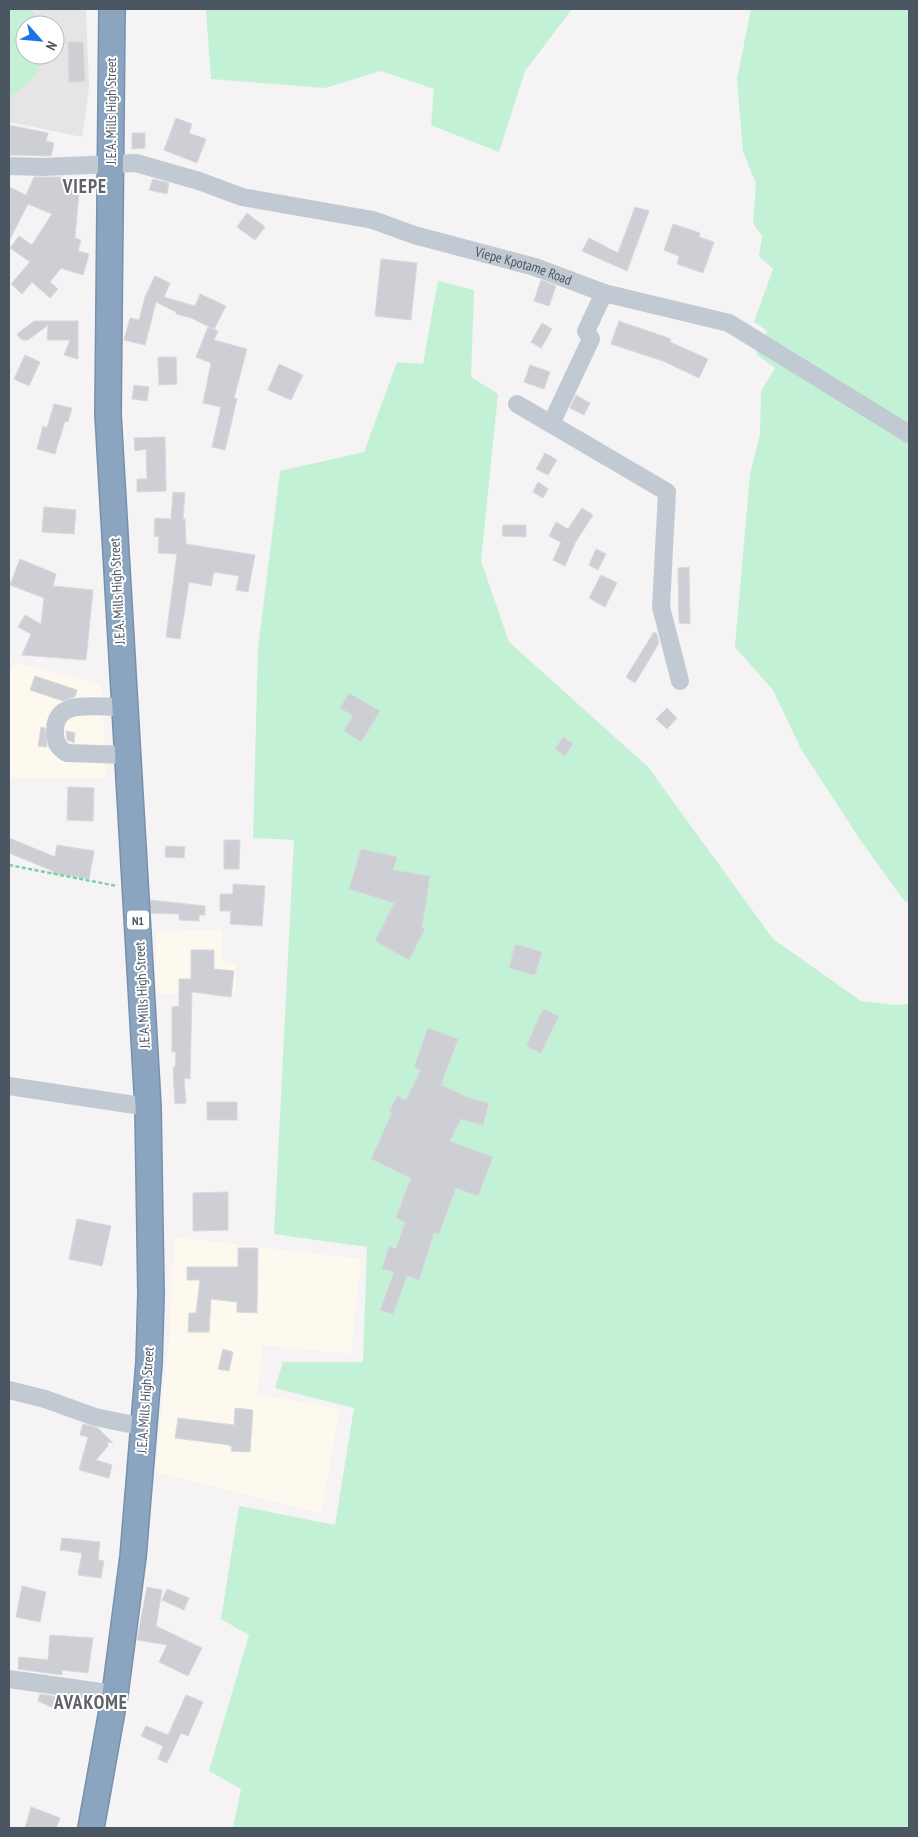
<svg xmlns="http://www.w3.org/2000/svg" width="918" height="1837" font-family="'PT Sans Narrow',sans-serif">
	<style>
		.commercial { fill: #fdf9ef }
		.education { fill: #e6e4e5; fill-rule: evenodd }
		.green { fill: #c3f1d5 }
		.building { fill: #cdcfd5; stroke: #d7d9de }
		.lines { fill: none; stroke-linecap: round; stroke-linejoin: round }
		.highway-casing { stroke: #7690ad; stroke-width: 28 }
		.path { stroke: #7ad0a6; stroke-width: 2.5; stroke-dasharray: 4 2.5; stroke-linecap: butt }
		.minor { stroke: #c1cad2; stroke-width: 18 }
		.highway { stroke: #8ba5c1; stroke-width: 25 }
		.labels { text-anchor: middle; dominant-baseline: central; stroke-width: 4; stroke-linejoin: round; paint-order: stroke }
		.shield { fill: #fff; stroke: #808990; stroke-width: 1 }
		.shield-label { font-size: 12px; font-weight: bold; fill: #4a5661 }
		.street-label { font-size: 14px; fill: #4a5661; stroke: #fff }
		.district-label { font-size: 19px; font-weight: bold; letter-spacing: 1px; fill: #5f6368; stroke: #fff }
	</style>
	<rect width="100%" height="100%" fill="#f5f3f3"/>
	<g class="commercial">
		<path d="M15,663l86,22 6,93h-98v-107z"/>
		<path d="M222,930v33h14v31h-80v-63z"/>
		<path d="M174,1237l187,22 -10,95 -89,-9 -4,49 82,15 -19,104 -166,-41 15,-138z"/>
	</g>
	<path class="education" d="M9,9h77l3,78 -7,50 -73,-15zM25,25h30v30h-30z"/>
	<g class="green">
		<path d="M9,9h22l9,16h-15v30h18c-4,20 -17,32 -34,42z"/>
		<path d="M206,9h366l-47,62 -26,81 -68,-27 3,-36 -53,-18 -56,17 -114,-9z"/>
		<path d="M751,9h158v895l-6,-5 -42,-58 -60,-92 -28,-59 -38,-43 15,-173 10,-39 1,-44 14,-23 -19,-14 11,-23 -13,-9 19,-53 -14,-13 3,-20 -9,-13 3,-40 -13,-31 -6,-73z"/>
		<path d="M438,281l36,9 -3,87 27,17 -17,167 28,81 139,125 125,172 88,62 34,4 14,-1v824h-676l8,-39 -32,-18 40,-136 -28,-16 18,-113 96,19 19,-117 -79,-20 8,-26h80l4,-115 -93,-13 20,-394 -41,-2 5,-189 22,-178 84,-19 33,-90 26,2z"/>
	</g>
	<g class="building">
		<path d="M68,42h15l2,39 -16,1z"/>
		<path d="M176,118l16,6 -3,9 17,6 -9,24 -33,-13z"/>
		<path d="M9,125l39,8 -2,8 8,2 -3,13 -42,-1z"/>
		<path d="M132,133h13v15l-13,1z"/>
		<path d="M34,177h23l23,3 -5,58 6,2 -3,11 11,3 -6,21 -22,-7 -11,14 8,7 -8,9 -18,-16 -10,12 -11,-10 19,-22 -20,-14 9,-12 13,9 20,-31 -24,-10 -19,37v-54l17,8z"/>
		<path d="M153,179l16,4 -2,11 -18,-4z"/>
		<path d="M635,207l14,4 -22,60 -45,-20 7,-13 29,15z"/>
		<path d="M247,213l18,14 -10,13 -18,-13z"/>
		<path d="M673,224l27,9 -1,4 15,5 -11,31 -26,-9 2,-8 -15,-6z"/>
		<path d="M381,259l36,4 -6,57 -36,-4z"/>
		<path d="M155,276l15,7 -6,14 31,9 5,-12 26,12 -12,23 -23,-11 -15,-4v-2l-20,-10 -11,43 -21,-5 6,-22 9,2 6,-23z"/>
		<path d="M541,280l15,6 -7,20 -15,-5z"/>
		<path d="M34,321h44v38l-14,-4 6,-15h-23l1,-15 -20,15h-6l-5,-6z"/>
		<path d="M619,321l52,18 -1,3 38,17 -9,19 -36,-17 -52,-17z"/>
		<path d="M542,323l10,6 -11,19 -10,-6z"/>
		<path d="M208,327l10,4 -4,9 33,9 -13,49 3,1 -12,51 -13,-3 9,-40 -18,-4 8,-40 -15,-6z"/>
		<path d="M25,355l15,7 -11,24 -15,-7z"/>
		<path d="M158,357h18l1,27 -18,1z"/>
		<path d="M279,364l24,11 -12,25 -23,-10z"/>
		<path d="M530,365l20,7 -6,17 -20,-7z"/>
		<path d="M134,385l15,2 -2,14 -15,-2z"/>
		<path d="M576,395l14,8 -6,12 -14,-7z"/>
		<path d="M54,404l18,4 -4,14 -3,-1 -10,33 -18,-5 6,-23 4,2z"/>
		<path d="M165,437l1,54 -29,1v-13h10l-1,-30 -11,2 -1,-13z"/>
		<path d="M545,453l12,7 -9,15 -12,-6z"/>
		<path d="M538,482l10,7 -5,9 -10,-6z"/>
		<path d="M173,492l12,1 -2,26h2l1,25 69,11 -7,37 -12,-2 3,-14 -25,-4 -3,14 -22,-4 -9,57 -14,-2 11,-83 -19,-1 1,-16 -5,-1 1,-18 16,1z"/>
		<path d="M44,507l32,3 -2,24 -32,-2z"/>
		<path d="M582,508l11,7 -18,28 -10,23 -12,-6 8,-18 -12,-6 7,-14 12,7z"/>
		<path d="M503,525h23v12l-24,-1z"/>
		<path d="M596,549l10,5 -8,16 -9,-5z"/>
		<path d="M20,559l36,15 -3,12 40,4 -7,70 -64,-5 9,-21 -13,-7 7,-12 16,9 3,-26 -34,-13z"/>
		<path d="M689,567l1,57 -11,-1 -1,-55z"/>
		<path d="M601,575l16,8 -12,24 -16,-9z"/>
		<path d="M654,632l3,2 2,9 -24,40 -9,-6z"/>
		<path d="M35,676l42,14 -2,7 -12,4 -33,-11z"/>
		<path d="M349,693l31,18 -19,31 -17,-11 9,-15 -13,-8z"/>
		<path d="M667,708l10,10 -10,11 -11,-10z"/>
		<path d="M41,727l4,1 2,19 -9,-1z"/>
		<path d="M66,731l9,2 -1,10 -7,-3z"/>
		<path d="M563,737l10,7 -8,12 -10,-7z"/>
		<path d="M68,787l26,1 -1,33 -26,-1z"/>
		<path d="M9,838l46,19 2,-12 37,6 -5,28 -37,-6 1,-2 -44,-18z"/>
		<path d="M224,840h16l-1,29h-15z"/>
		<path d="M166,846l19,1 -1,11 -19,-1z"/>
		<path d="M361,849l36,8 -4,13 37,6 -8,52 3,1 -16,31 -34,-19 19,-38 -45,-14z"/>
		<path d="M233,884l32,2 -3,40 -32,-2 1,-13h-11v-17h13z"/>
		<path d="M150,900l55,6v9h-6v6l-20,-1v-6l-28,-1z"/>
		<path d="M515,944l27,8 -7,23 -26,-7z"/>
		<path d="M191,950h23v19l20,2 -3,26 -39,-5 -2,87 -6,-1 2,25 -11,1 -2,-36 2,-1 1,-15h-4v-45l7,-1v-27h12z"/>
		<path d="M543,1009l16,7 -18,37 -15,-7z"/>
		<path d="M428,1028l30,11 -17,46 28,13 20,5 -6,22 -22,-6 -11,22 43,16 -15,39 -22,-8 -17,46 -5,-1 -15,47 -12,-4 -14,38 -13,-4 14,-38 -12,-3 7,-23 7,3 9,-27 -9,-4 15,-40 -40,-19 21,-46 -3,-1 8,-16 9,4 15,-30 -7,-3z"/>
		<rect x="207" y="1102" width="30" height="18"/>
		<path d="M228,1192v38l-35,1v-38z"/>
		<path d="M77,1219l34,7 -9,40 -33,-7z"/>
		<path d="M238,1248h20l-1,65 -20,-1v-10l-26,-3 -2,33h-21l1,-19h7l4,-33h-13v-13h51z"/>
		<path d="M223,1349l10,3 -4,19 -11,-2z"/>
		<path d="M235,1408l18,2 -3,42 -19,-1 1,-4 -3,-2 -54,-7 3,-20 56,7z"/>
		<path d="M83,1424l15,4 15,15 -5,-1v4l-12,14 16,5 -3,13 -30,-8 9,-33 -8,-2z"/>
		<path d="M62,1538l38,4 -2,18 6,1 -3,17 -23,-3 4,-22 -22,-3z"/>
		<path d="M22,1586l24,6 -6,30 -24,-5z"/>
		<path d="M147,1587l15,3 -6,36 46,22 -14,28 -29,-14 8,-17 -30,-5z"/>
		<path d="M167,1589l22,9 -5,12 -22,-10z"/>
		<path d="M50,1635l43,3 -5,35 -26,-3v5l-44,-6 1,-12 29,3z"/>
		<path d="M40,1694l20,3 -4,12 -18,-8z"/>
		<path d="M186,1695l17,7 -15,34 -7,-3 -14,30 -9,-4 5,-13 -22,-10 5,-10 22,9z"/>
		<path d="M31,1807l29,11 -4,10h-31z"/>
	</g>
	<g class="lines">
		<defs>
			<path id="highway" d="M91,1828l24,-134 18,-137 16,-194 2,-69 -3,-187 -40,-693 4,-405"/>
		</defs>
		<use href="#highway" class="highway-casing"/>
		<path class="path" d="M9,865l108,21"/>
		<g class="minor">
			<path id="s1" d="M9,166l34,1 93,-4 63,18 43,16 131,23 41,15 121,32 69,26 125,30 180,111"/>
			<path d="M517,404l150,88 -6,115 19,74"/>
			<path d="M551,424l40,-85 -5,-8 18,-38"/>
			<path d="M123,707c-24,1 -67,-10 -68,23 0,12 2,17 12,23l60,2"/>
			<path d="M9,1086l139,21"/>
			<path d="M9,1390l36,9 50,18 49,10"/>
			<path d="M9,1679l106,15"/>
		</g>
		<use href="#highway" class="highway"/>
	</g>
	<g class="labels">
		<rect class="shield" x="127" y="910.5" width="22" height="19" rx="4"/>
		<g class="shield-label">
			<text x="138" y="920">N1</text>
		</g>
		<g class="street-label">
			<text transform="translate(111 111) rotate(-90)">J.E.A. Mills High Street</text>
			<text stroke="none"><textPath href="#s1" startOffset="529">Viepe Kpotame Road</textPath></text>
			<text transform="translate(117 591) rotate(-93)">J.E.A. Mills High Street</text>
			<text transform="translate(142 995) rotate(-93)">J.E.A. Mills High Street</text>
			<text transform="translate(145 1400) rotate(-86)">J.E.A. Mills High Street</text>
		</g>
		<g class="district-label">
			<text x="85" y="186">VIEPE</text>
			<text x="91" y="1702">AVAKOME</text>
		</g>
	</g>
	<rect width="918" height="1837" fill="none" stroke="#4a5661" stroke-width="20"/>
	<g transform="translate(40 40) rotate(117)"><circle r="24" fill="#ffffff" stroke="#b7bbc0"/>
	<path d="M0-4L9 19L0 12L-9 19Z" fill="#1a73e8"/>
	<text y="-8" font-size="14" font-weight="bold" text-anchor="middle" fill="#4a5661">N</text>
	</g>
</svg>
